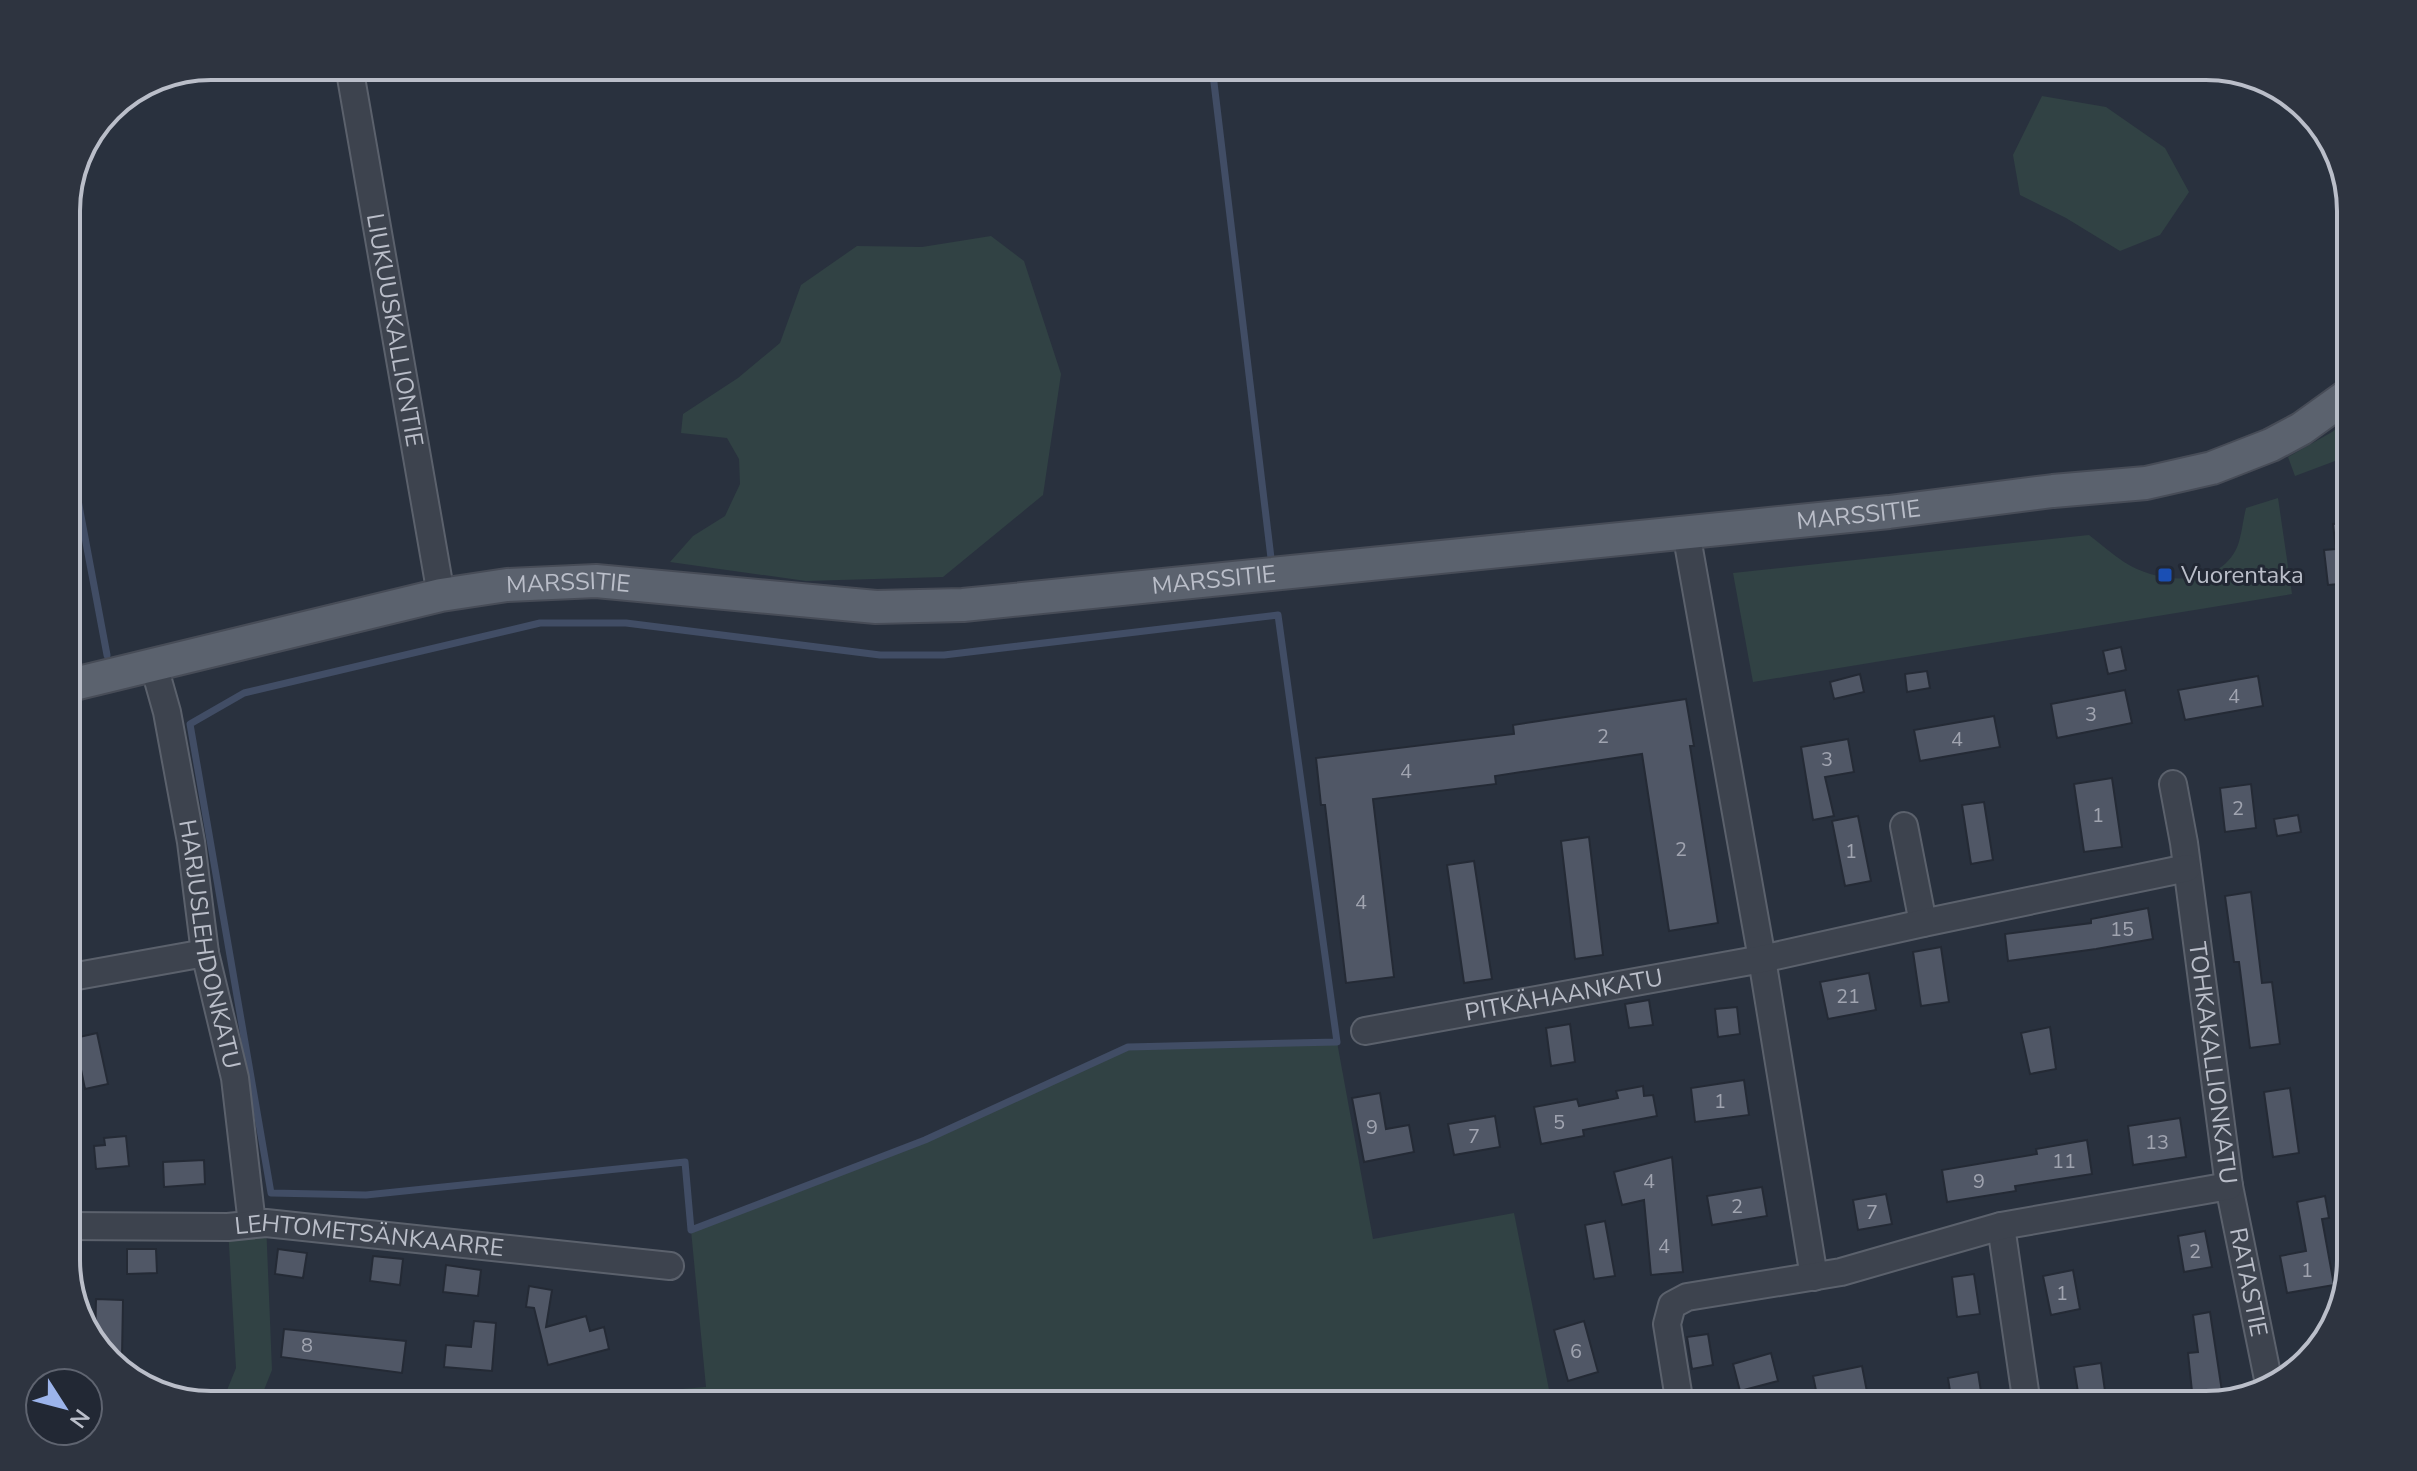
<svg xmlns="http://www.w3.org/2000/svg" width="2417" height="1471" font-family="'Nunito Sans',sans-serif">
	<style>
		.green { fill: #314244 }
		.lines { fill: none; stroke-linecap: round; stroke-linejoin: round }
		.stream { stroke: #414d65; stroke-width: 7 }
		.building { fill: #505766; stroke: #242a35; stroke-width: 2 }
		.minor-casing { stroke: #5b616c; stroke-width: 30 }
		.major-casing { stroke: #474c57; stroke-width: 36 }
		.minor { stroke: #3d434e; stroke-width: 26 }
		.major { stroke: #5b626e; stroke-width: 32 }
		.transit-dot { fill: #1a4fb4; stroke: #222834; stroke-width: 3 }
		.labels { text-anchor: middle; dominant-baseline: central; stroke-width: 6; stroke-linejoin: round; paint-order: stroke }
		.number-label { font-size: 20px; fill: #a0a4b0 }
		.street-label { font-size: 24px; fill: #babec9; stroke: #222834 }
		.poi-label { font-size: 24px; fill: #babec9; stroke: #222834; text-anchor: start }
		.rim { fill: none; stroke: #babec9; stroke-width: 4 }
	</style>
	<rect width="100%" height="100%" fill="#29313e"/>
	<g class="green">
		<path d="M2042,96l64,11 59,41 24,44 -29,43 -40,16 -54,-33 -46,-23 -7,-40z"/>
		<path d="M991,236l33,25 37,113 -18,121 -100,82 -137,4 -136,-19 23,-26 32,-20 15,-32 -1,-25 -12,-21 -46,-5 2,-19 55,-36 42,-35 21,-58 56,-39 65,1z"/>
		<path d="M2351,418v37l-56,21 -7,-19 44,-25z"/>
		<path d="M2278,498l14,96 -539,88 -20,-109 356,-38c12,9 23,19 35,27 33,22 97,27 114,-17 4,-12 5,-25 8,-37z"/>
		<path d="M1337,1042l36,197 141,-26 38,192h-1064l218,-18 -15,-157 234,-90 203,-93z"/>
		<path d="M266,1223l6,147 -14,35h-37l15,-37 -8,-141z"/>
	</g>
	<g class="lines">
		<g class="stream">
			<path d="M1212,66l59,492"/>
			<path d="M66,436l41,219"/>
			<path d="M1278,615l59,427 -209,5 -203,93 -234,90 -6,-68 -319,33 -95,-2 -81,-469 54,-31 296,-70h86l254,32h64z"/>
		</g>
	</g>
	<g class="building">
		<path d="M2351,523v60l-23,2 -4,-35 12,-1 -3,-25z"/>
		<path d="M2121,647l5,23 -18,4 -5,-23z"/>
		<path d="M1927,671l3,17 -23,4 -2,-18z"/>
		<path d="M1860,674l4,18 -30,7 -4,-17z"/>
		<path d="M2258,676l5,30 -78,14 -7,-30z"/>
		<path d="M2125,690l7,33 -75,15 -6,-34z"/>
		<path d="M1686,699l8,47h-4l28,177 -49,8 -27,-177 -147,22 1,8 -123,15 21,178 -48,6 -21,-178h-4l-5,-47 198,-24 -1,-9z"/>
		<path d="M1994,716l6,31 -80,14 -6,-31z"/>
		<path d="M1848,739l6,33 -29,5 9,39 -21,4 -12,-73z"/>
		<path d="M2112,778l10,69 -38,5 -10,-68z"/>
		<path d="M2251,784l5,44 -31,4 -5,-44z"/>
		<path d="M1984,802l9,58 -22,4 -9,-59z"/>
		<path d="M2298,815l3,17 -24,4 -3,-17z"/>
		<path d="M1858,816l13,65 -26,5 -13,-65z"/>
		<path d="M1589,837l14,118 -28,4 -14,-118z"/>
		<path d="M1474,861l18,118 -28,4 -17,-118z"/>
		<path d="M2251,892l11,91 10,-1 8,62 -30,4 -11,-86h-5l-9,-66z"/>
		<path d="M2148,908l5,31 -57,10 -88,12 -3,-27 86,-11v-4z"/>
		<path d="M1941,947l8,55 -28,4 -8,-54z"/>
		<path d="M1869,973l7,37 -48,9 -8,-37z"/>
		<path d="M1649,1000l4,25 -24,3 -4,-24z"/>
		<path d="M1737,1007l3,27 -22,3 -3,-28z"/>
		<path d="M1570,1024l5,38 -24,4 -5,-38z"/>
		<path d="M2050,1027l6,42 -26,5 -9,-41z"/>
		<path d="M97,1033l11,51 -23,5 -7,-34 -12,2v-17z"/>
		<path d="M1744,1080l5,35 -54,7 -4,-34z"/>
		<path d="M1643,1086l1,10 9,-1 4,21 -74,14 1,6 -43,8 -7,-37 43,-8 2,7 39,-8 -2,-7z"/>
		<path d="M2290,1088l9,65 -26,4 -9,-65z"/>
		<path d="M1380,1093l6,36 23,-4 5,27 -50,10 -12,-64z"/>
		<path d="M1495,1116l5,31 -46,8 -6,-31z"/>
		<path d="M2180,1118l6,39 -53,8 -5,-39z"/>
		<path d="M126,1136l3,30 -33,3 -2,-23 11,-1 -1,-7z"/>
		<path d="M2087,1140l5,34 -77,12 1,5 -69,11 -5,-32 95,-16 -1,-5z"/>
		<path d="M1672,1157l11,115 -32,3 -7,-75 -22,5 -8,-33z"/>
		<path d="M204,1160l1,24 -41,3 -1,-25z"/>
		<path d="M1762,1187l5,29 -55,9 -5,-29z"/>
		<path d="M1886,1194l6,30 -34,6 -5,-30z"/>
		<path d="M2325,1196l4,22 -7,1 12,66 -47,8 -7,-37 26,-5 -9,-49z"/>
		<path d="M1605,1221l10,55 -21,3 -9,-54z"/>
		<path d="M2205,1231l7,36 -28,5 -6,-36z"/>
		<path d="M127,1249h29l1,24 -30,1z"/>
		<path d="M278,1249l29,4 -4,25 -28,-4z"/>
		<path d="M373,1256l30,3 -3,26 -30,-4z"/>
		<path d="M446,1265l35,5 -3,26 -35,-4z"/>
		<path d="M2073,1270l7,39 -29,6 -8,-39z"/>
		<path d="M1974,1274l6,40 -23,3 -5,-40z"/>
		<path d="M529,1286l23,4 -6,37 40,-11 4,15 14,-4 5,22 -61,16 -14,-57 -8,-1z"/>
		<path d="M96,1299l27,1 -1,57 -13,-1 -14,-14z"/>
		<path d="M2210,1312l13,86 -30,3 -5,-48 10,-1 -5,-37z"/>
		<path d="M474,1321l22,2 -4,48 -48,-4 2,-22 25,2z"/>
		<path d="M1584,1321l14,51 -30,9 -14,-51z"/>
		<path d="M284,1329l122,12 -4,32 -121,-16z"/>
		<path d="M1708,1334l5,31 -21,4 -5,-32z"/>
		<path d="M1771,1353l7,28 -38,10 -7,-27z"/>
		<path d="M2101,1363l6,42h-27l-6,-38z"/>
		<path d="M1862,1366l6,31 -49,8 -6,-29z"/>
		<path d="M1978,1372l5,33h-31l-4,-27z"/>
	</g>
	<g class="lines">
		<defs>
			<g id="minor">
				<path id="s1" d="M349,66l92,529"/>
				<path d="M1686,532l76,427 52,318"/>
				<path id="s2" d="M154,666l13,46 24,130 14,111 30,125 17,146"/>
				<path id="s3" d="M2173,784l11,59 45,343 39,193"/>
				<path d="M1904,826l19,97"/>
				<path d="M66,978l139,-25"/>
				<path id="s4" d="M1365,1031l397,-72 161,-36 264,-55"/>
				<path id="s5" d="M66,1226l162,1 38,-4 404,43"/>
				<path d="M2001,1226l26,179"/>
				<path d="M1680,1405l-13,-81 5,-19 15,-8 154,-25 160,-46 228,-40"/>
			</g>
			<g id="major">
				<path id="s6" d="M66,686l375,-91 66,-10 89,-4 280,26 87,-2 926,-93 164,-21 93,-8 66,-15 59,-23 30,-16 50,-36"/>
			</g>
		</defs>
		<use href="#minor" class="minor-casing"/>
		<use href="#major" class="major-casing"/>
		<use href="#minor" class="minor"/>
		<use href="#major" class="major"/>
	</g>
	<rect class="transit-dot" x="2157" y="567" width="16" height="16" rx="4"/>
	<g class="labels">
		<g class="number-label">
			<text x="2234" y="696">4</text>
			<text x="2091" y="714">3</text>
			<text x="1603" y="736">2</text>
			<text x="1957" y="739">4</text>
			<text x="1827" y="759">3</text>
			<text x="1406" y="771">4</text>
			<text x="2238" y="808">2</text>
			<text x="2098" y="815">1</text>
			<text x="1681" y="849">2</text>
			<text x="1851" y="851">1</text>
			<text x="1361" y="902">4</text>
			<text x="2122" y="929">15</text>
			<text x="1848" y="996">21</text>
			<text x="1720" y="1101">1</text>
			<text x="1559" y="1122">5</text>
			<text x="1372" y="1127">9</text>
			<text x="1474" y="1136">7</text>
			<text x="2157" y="1142">13</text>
			<text x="2064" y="1161">11</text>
			<text x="1649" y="1181">4</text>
			<text x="1979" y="1181">9</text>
			<text x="1737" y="1206">2</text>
			<text x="1872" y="1212">7</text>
			<text x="1664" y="1246">4</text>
			<text x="2195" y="1251">2</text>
			<text x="2307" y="1270">1</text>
			<text x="2062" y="1293">1</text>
			<text x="307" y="1345">8</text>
			<text x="1576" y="1351">6</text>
		</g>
		<g class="street-label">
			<text stroke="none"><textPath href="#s1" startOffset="268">LIUKUUSKALLIONTIE</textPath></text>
			<text stroke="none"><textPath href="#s6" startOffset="1810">MARSSITIE</textPath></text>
			<text stroke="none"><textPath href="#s6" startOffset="1162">MARSSITIE</textPath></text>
			<text stroke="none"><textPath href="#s6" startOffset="514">MARSSITIE</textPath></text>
			<text stroke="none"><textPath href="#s2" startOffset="284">HARJUSLEHDONKATU</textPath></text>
			<text stroke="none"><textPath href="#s4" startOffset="202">PITKÄHAANKATU</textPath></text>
			<text stroke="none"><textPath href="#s3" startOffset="282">TOHKAKALLIONKATU</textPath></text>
			<text stroke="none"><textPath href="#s5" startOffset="304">LEHTOMETSÄNKAARRE</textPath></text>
			<text stroke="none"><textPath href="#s3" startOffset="504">RATASTIE</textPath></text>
		</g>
		<g class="poi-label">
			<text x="2181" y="575">Vuorentaka</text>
		</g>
	</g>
	<path d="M0 0H2417V1471H0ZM211 80H2206A131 131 0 0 1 2337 211V1260A131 131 0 0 1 2206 1391H211A131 131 0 0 1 80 1260V211A131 131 0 0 1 211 80Z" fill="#2e3440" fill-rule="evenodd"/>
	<path class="rim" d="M211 80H2206A131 131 0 0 1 2337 211V1260A131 131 0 0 1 2206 1391H211A131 131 0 0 1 80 1260V211A131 131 0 0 1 211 80Z"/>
	<g transform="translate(64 1407) rotate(126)"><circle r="38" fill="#222834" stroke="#5f6470" stroke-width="2"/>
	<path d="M0-6L14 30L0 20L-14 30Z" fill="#9cb4eb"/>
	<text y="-12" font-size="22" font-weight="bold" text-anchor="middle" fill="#babec9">N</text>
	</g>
</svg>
